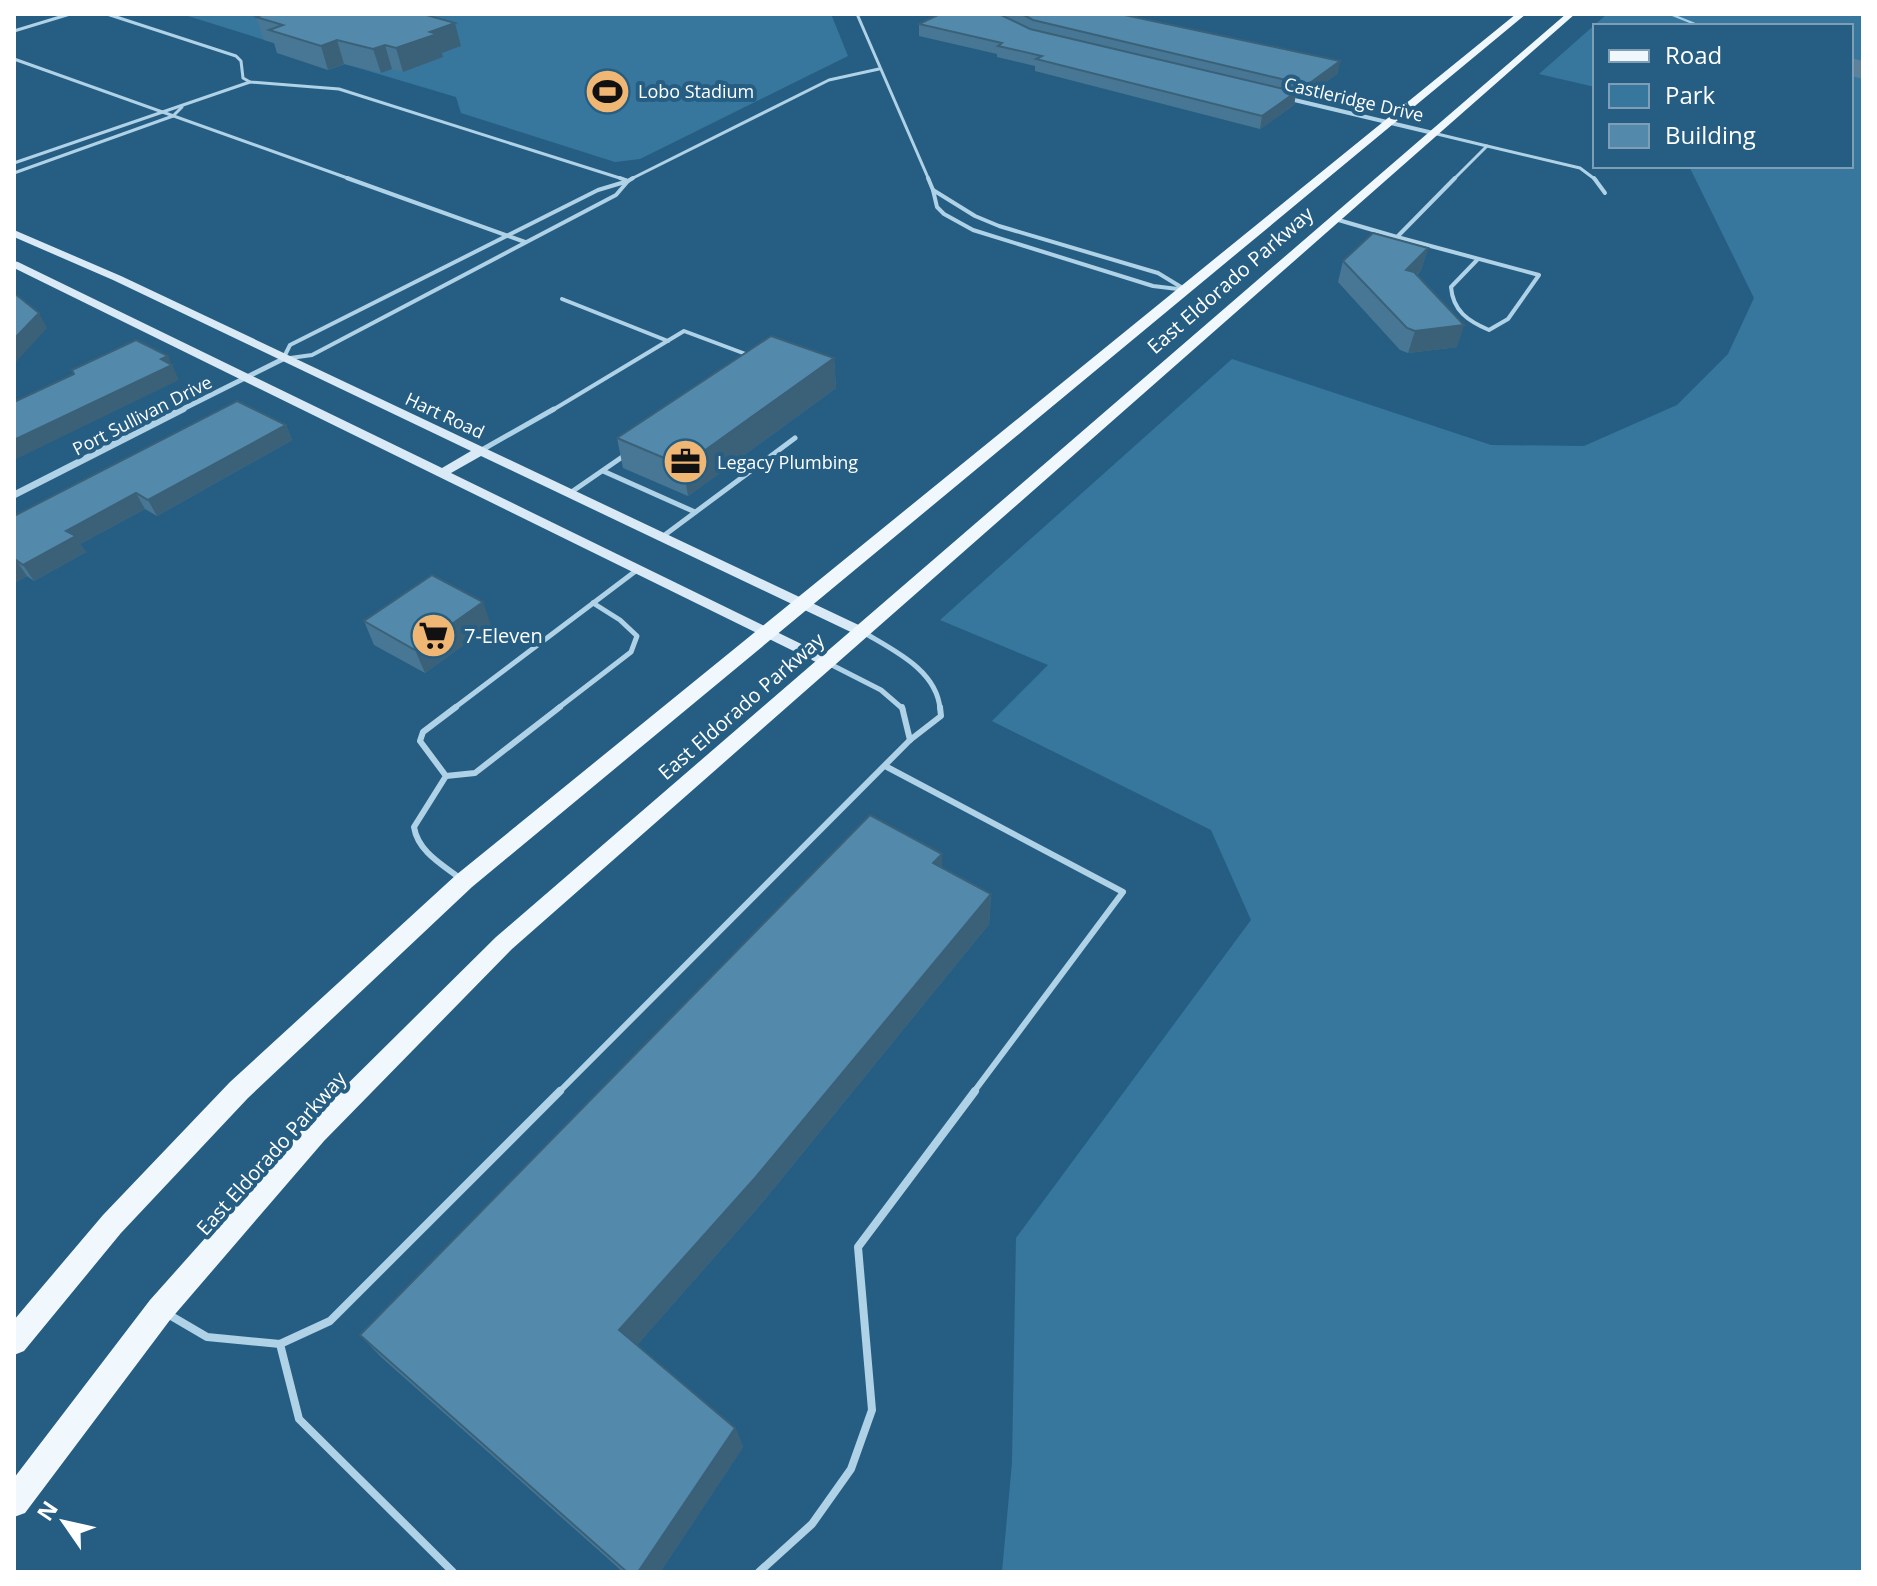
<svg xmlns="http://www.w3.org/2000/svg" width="1877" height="1586" font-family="'Open Sans',sans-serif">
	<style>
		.green { fill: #37779e }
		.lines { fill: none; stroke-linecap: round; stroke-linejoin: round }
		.stream { fill: #a4cee7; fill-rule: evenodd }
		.river { fill: #5b829a; fill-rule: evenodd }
		.lane-far4 { stroke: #afd2e7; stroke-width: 3 }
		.lane-far3 { stroke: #afd2e7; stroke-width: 4 }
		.lane-far2 { stroke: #afd2e7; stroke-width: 5 }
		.lane-far1 { stroke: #afd2e7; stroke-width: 6 }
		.lane { stroke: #afd2e7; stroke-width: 8 }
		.street-far2 { stroke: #afd2e7; stroke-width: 4 }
		.street-far1 { stroke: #afd2e7; stroke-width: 5 }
		.street { stroke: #afd2e7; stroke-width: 7 }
		.secondary { fill: #d9eaf6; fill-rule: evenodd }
		.primary { fill: #f1f8fd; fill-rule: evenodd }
		.wall { fill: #477794 }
		.shaded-wall { fill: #3a6178 }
		.building { fill: #538aac; stroke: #3a6178; stroke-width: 2 }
		.labels { text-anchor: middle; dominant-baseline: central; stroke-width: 8; stroke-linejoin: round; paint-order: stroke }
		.far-poi-label { font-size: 18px; fill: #fff; stroke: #265e83; text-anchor: start }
		.far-street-label { font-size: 18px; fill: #fff; stroke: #265e83 }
		.street-label { font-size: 20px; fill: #fff; stroke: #265e83 }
		.poi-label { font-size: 20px; fill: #fff; stroke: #265e83; text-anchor: start }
	</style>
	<rect width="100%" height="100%" fill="#265e83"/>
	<g class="green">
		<path d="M193,14h638l17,42 -208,103 -25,3 -154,-49 -5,-16 -111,-33 -17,6 -38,-22 -102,-32z"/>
		<path d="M1607,14h256v1558h-861l10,-109 4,-225 235,-318 -40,-90 -219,-109 56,-56 -108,-45 292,-261 259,86 93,1 93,-41 51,-51 26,-56 -65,-132h162v-140h-256v61l-56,-13z"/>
	</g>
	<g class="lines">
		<path class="stream" d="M1667,14h6l30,12h-6z"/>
		<path class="river" d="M1851,58l12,3v18l-12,-3z"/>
		<g class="lane-far4">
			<path d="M107,14l129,42 5,5 2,17 7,4 89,7 287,91"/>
			<path d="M857,14l72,166"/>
			<path d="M14,31l56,-17"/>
			<path d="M14,59l339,121"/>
			<path d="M1433,133l54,13 -34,34"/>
			<path d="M1487,146l93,22 16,12"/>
			<path d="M14,163l236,-81"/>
			<path d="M14,173l159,-57 9,-9"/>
			<path d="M629,180l200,-100 50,-11"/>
		</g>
		<g class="lane-far3">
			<path d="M347,178l178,64"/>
			<path d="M620,178l8,3 5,-3"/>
			<path d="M928,178l5,12"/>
			<path d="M1594,178l11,15"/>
			<path d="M628,181l-12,14 -304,160 -29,4 7,-14 308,-155z"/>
			<path d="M933,190l42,26 24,10 159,47 28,17 -33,-4 -180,-56 -29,-16 -7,-7z"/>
			<path d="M1335,219l62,18 58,-59"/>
			<path d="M1397,237l142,38 -31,44 -19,11c-21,-9 -36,-19 -38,-43l27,-28"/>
			<path d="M562,299l106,42"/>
			<path d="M551,411l133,-80 67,25"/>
		</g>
		<g class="lane-far2">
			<path d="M480,451l74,-42"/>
			<path d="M603,471l92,41"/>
			<path d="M570,493l58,-40"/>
			<path d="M662,537l133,-99"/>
			<path d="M863,632c30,18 74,38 77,77"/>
			<path d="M828,663l53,27 22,19"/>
			<path d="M453,709l184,-139"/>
			<path d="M557,709l74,-57 6,-16 -17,-16 -27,-17"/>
		</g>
		<g class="lane-far1">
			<path d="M456,707l-33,25 -3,9 26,35 -32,51c4,25 29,38 47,52"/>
			<path d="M902,707l8,33"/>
			<path d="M887,767l236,125 -150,201"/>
			<path d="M446,776l29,-3 85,-66"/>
			<path d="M558,1093l352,-353 31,-24 -1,-9"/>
		</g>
		<g class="lane">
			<path d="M166,1313l41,24 73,7 50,-23 230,-230"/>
			<path d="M280,1344l19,75 154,153"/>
			<path d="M759,1572l53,-48 39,-55 21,-59 -14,-163 117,-156"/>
		</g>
		<path class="street-far2" d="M1286,98l147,35"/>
		<path class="street-far1" d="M179,411l104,-52"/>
		<path class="street" d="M14,495l169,-86"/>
		<path class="secondary" d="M14,230l107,46 744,352 2,3 -7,5 -5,-2 -374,-178 -30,17 379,185 2,3 -2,3h-10l-806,-396v-7l4,1 424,206 29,-17 -358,-171 -99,-43z"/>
		<g class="primary">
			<path d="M1516,14h10l-1054,873 -224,211 -127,135 -97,118 -10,4v-35l89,-105 127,-133 226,-207z"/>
			<path d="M1566,14h9l-1063,935 -188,192 -154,179 -145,193 -11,4v-39l136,-178 156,-175 190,-188z"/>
		</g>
	</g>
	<g class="wall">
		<path d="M931,14h68l4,2 -2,-2h119l218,59 -33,24 -9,-2 -2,10 -34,24 -225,-58v-5l-38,-9v-3l-78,-18v-12l17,-8z"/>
		<path d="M256,17l205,29 -19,7 1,4 -40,15 -11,-3 -11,4 -37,-9 -16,6 -51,-17 -3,-10 -10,-3z"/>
		<path d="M1428,248l-7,22 -4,5 40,72 -49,6 -8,-3 -62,-68 5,-21z"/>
		<path d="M834,358l2,30 -148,108 -65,-28 -6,-30z"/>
		<path d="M286,425l6,15 -135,76 -12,-7 -65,35 6,8 -52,29 -7,-5 -13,7v-67z"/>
		<path d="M364,621l127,4 -66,48 -51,-28z"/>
		<path d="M942,854v14l49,26 -2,30 -228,280 -124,141 98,83 8,19 -83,125h-37l-242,-215 -21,-22z"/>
	</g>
	<g class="shaded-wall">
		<path d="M455,23l6,23 -19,7 1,4 -40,15 -7,-24 34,-16z"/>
		<path d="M337,40l7,24 -16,6 -7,-24z"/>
		<path d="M385,45l7,24 -11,4 -8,-24z"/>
		<path d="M1340,61l-2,12 -33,24 2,-12z"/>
		<path d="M1296,92l-2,13 -34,24 2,-13z"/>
		<path d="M1428,248l-7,22 -21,21 6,-21z"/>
		<path d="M39,313l8,15 -33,36v-25z"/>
		<path d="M1464,325l-7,22 -49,6 7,-22z"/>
		<path d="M168,356l11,24 -165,80v-20z"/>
		<path d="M834,358l2,30 -148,108 -5,-30z"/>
		<path d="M286,425l6,15 -135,76 -9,-16z"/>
		<path d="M136,493l9,16 -65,35 6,8 -52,29 -11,-16 43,-34z"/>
		<path d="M16,560l11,16 -13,7v-22z"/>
		<path d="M483,602l8,23 -66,48 -10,-23z"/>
		<path d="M942,854v30l-9,-21z"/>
		<path d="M991,894l-2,30 -228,280 -130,148 -12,-22z"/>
		<path d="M735,1428l8,19 -83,125h-22z"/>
	</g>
	<g class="building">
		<path d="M264,14h159l32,9 -25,9 7,2 -41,14 -11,-3 -12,4 -36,-9 -16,6 -52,-16 14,-5 -27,-8z"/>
		<path d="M940,14h59l31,15 266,63 -34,24 -226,-57 6,-3 -44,-10 4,-3 -83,-19z"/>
		<path d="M1022,14h98l220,47 -33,24 -274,-65z"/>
		<path d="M1373,233l55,15 -22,22 8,2 50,53 -49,6 -8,-3 -64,-67z"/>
		<path d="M14,293l25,20 -25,26z"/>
		<path d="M771,336l63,22 -151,108 -66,-28z"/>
		<path d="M136,340l32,16 -7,3 11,6 -158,75v-38l60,-28 -2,-4z"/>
		<path d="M237,401l49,24 -138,75 -12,-7 -70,38 10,5 -53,29 -7,-5 -2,1v-45z"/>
		<path d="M432,575l51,27 -68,48 -51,-29z"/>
		<path d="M870,815l72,39 -9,9 58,31 -236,284 -136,152 116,98 -97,144h-11l-267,-237z"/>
	</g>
	<defs>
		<symbol id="stadium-disc" viewBox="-11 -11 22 22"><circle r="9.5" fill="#f0b774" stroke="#265e83"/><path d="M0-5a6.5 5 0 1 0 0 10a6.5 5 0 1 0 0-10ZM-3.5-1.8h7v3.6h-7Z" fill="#111"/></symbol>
		<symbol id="office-disc" viewBox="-11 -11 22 22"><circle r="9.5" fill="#f0b774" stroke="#265e83"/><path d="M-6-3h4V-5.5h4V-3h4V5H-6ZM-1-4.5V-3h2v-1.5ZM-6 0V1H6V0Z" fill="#111"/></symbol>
		<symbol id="supermarket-disc" viewBox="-11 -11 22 22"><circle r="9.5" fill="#f0b774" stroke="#265e83"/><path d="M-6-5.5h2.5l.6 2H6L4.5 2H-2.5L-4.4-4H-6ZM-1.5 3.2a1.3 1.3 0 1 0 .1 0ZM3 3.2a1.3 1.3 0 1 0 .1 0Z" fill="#111"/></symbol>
	</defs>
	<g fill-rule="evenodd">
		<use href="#stadium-disc" x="582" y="66" width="51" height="51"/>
		<use href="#office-disc" x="660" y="436" width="51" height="51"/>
		<use href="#supermarket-disc" x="408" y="610" width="51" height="51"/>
	</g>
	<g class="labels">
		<g class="far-poi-label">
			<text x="638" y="91">Lobo Stadium</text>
			<text x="717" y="462">Legacy Plumbing</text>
		</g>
		<g class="far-street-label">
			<text transform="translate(1354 99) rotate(13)">Castleridge Drive</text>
			<text transform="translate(142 415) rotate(-27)">Port Sullivan Drive</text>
			<text transform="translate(445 415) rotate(25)">Hart Road</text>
		</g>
		<g class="street-label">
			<text transform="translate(1230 280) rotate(-41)">East Eldorado Parkway</text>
			<text transform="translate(741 706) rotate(-41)">East Eldorado Parkway</text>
			<text transform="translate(271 1153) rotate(-48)">East Eldorado Parkway</text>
		</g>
		<g class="poi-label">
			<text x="464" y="635">7-Eleven</text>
		</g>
	</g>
	<rect width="1877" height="1586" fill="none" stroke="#ffffff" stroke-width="32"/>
	<rect x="1593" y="24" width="260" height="144" fill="#265e83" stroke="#7d9eb5" stroke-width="2"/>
	<rect x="1609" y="50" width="40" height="12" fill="#f1f8fd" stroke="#7d9eb5" stroke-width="2"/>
	<text x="1665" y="64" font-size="24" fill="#ffffff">Road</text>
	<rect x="1609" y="84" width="40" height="24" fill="#37779e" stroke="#7d9eb5" stroke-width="2"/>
	<text x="1665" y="104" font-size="24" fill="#ffffff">Park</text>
	<rect x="1609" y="124" width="40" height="24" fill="#538aac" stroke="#7d9eb5" stroke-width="2"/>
	<text x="1665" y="144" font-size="24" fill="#ffffff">Building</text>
	<g transform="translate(64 1522) rotate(304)" stroke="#265e83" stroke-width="6" paint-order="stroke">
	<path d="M0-6L14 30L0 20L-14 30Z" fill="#ffffff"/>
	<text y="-12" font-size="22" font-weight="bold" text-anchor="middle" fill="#ffffff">N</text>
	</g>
</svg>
